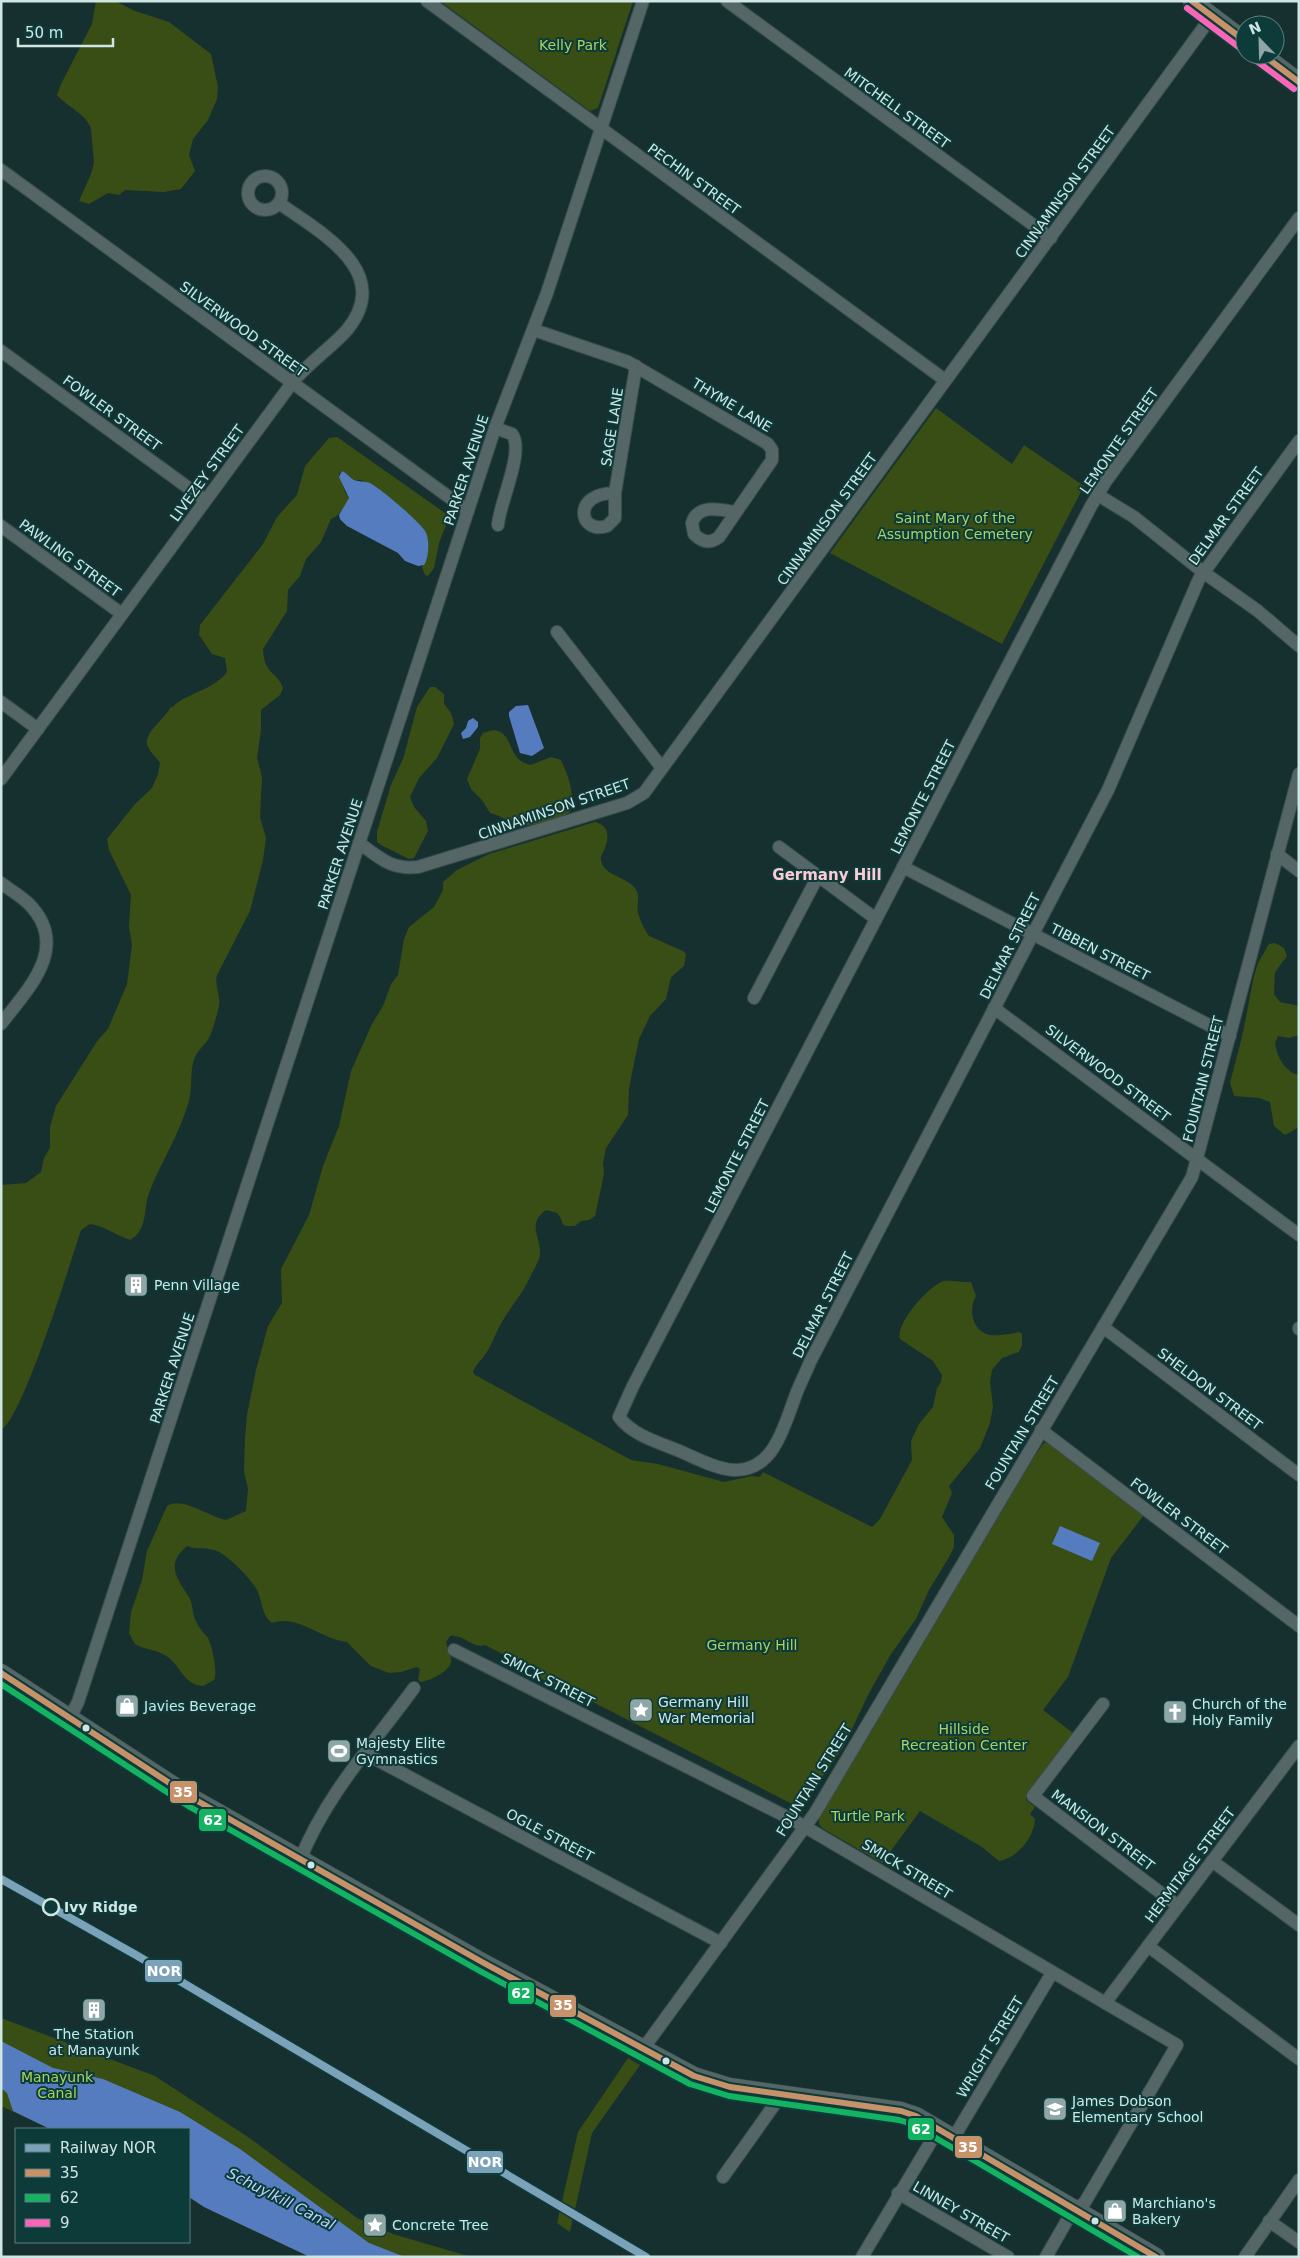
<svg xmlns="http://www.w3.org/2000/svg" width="1300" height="2258" font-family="'DejaVu Sans',sans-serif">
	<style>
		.green { fill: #394e15 }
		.water { fill: #557cbe }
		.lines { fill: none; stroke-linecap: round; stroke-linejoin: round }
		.minor-casing { stroke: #394d4d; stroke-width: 14 }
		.secondary-casing { stroke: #394d4d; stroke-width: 19 }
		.minor { stroke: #546665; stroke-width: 12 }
		.secondary { stroke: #546665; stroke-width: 18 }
		.bus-1-casing { stroke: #0c3b3a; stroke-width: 10 }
		.bus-2-casing { stroke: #0c3b3a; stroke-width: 10 }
		.bus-3-casing { stroke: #0c3b3a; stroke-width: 10 }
		.bus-1 { stroke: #c7916a; stroke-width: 6 }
		.bus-2 { stroke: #13b361; stroke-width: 6 }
		.bus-3 { stroke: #fa66b7; stroke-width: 6 }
		.rail-1-casing { stroke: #0c3b3a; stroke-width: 11 }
		.rail-1 { stroke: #7ba2b9; stroke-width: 8 }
		.bus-dot { fill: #cfe6e5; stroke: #0c3b3a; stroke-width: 2 }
		.stop-dot { fill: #0c3b3a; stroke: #cfe6e5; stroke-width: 2.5 }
		.labels { text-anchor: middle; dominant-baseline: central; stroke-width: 4; stroke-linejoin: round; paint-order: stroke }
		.park-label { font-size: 14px; fill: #aad360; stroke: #0c3b3a }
		.street-label { font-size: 14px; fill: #cfe6e5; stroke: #0c3b3a }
		.poi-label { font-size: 14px; fill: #cfe6e5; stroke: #0c3b3a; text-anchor: start }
		.stop-label { font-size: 14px; font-weight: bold; fill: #cfe6e5; stroke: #0c3b3a; text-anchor: start }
		.neighbourhood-label { font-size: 15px; font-weight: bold; fill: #fdcad5; stroke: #0c3b3a }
		.water-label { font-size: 15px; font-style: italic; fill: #bbd2f9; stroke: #0c3b3a }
		.line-badge { stroke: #0c3b3a; stroke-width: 2 }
		.badge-label { font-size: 14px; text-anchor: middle; font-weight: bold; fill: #fff }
	</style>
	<rect width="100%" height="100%" fill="#163030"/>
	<g class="green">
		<path d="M96,1h19l20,10 34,11 42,32 7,33 -1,12 -9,21 -15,19 -4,16 6,16 -14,18 -17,3 -39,-2 -6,5 -11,-2 -19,11 -10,-3 12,-27 3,-11 -3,-34c-4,-15 -24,-22 -34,-34l4,-11 31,-60z"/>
		<path d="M440,1h193l-35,107 -8,3z"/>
		<path d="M936,408l76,56 12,-19 60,41 -82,158 -172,-91z"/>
		<path d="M337,437l108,76 3,7 -9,23 -5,25 -6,8 -3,-1 -3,-8 5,-8 -3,-29 -16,-17 -32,-26 -15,-7h-7l-12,-9 -3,3 6,18 4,6c-3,9 -9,17 -18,21l-10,23 -15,17 -6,17 -12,14 -1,21 -24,38c1,26 14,22 20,39l-3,7 -19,15v20l-4,28 5,19 -2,40 6,21 -3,22 -13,51 -33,64c-3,11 4,20 2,31 -1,6 -7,26 -10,32 -4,7 -11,12 -14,19 -6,15 -2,29 -6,44 -9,32 -28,61 -40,92 -6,17 -1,37 -19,47 -14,-5 -26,-14 -40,-16l-9,6c-10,31 -59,190 -80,200v-245l25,-2 15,-11 3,-14 6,-10v-21l6,-21 42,-66 10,-11 19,-45 5,-39 -3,-18 2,-32 -22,-45 -2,-11 28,-35 17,-16 6,-14 2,-11c-4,-6 -9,-10 -12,-16 -7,-13 18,-28 23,-41l1,2c9,-13 41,-17 55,-36l-2,-14 -13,-4 -13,-19 1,-10 63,-81 14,-27 20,-22 8,-29 24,-28z"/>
		<path d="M430,687h5l9,7v10l7,9 3,11 -17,34 -18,20 -9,19 4,10 12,14 2,10 -14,27 -5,1 -28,-14 -4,-3v-10l14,-47 12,-26 14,-52z"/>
		<path d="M494,730c21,3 12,30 37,35l20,-8 10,3c8,18 14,33 9,52 -11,7 -47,18 -58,11 -9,-5 -11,-7 -22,-10l-8,-13 -11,-11 -4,-10 13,-30v-11l3,-5z"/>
		<path d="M595,822c18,4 13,22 6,34 -2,18 22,20 32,30 9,9 3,15 5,26 1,7 7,18 11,24l34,15 3,3 -2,12 -13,11 -5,22 -16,17 -11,23 -10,49 -1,27 -22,33 -3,15 1,11 -9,42 -6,4 -8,1 -6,5c-18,1 -9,-3 -18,-13l-11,-3c-19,13 -6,27 -6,42 1,6 -5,15 -8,21 -9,21 -19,30 -30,49 -7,11 -10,24 -18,34 -4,6 -8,8 -11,16l2,3 156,85 27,4 66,18 28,-6 8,1 3,-5 109,55 8,-8 32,-59 -1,-19 8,-17 14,-17 4,-19 4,-6 1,-7 -9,-14 -33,-22c-5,-15 29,-54 44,-58 6,-1 21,2 27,1l5,14c-8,13 -4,36 14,39 9,1 20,-1 29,-3l3,2v11l-3,7 -17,6 -10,12 -2,12 3,25 -3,16 -10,25 -31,38 3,7 -10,24 12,18v12l-5,10 -20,33 -13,29 -25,35 -22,39 -26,55 -43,60 -213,-109 -45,-20 -9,-9 -48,-25c-13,4 -21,-11 -35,-9l-4,6c1,6 4,10 5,16 3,12 -20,22 -30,24l-3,-2 2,-11 -3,-2 -16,5 -12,1 -18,-7 -24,-24c-25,-2 -49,-28 -75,-19 -10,-7 -10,-21 -14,-31 -5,-12 -33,-40 -44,-42 -10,-3 -17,0 -27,-4 -22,18 -10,33 2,51 4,6 3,15 6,22 3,8 8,13 13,19 4,8 10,34 6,42l-11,6c-19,-1 -22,-19 -35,-29 -11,-8 -23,-7 -33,-13l-6,-11 2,-21 11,-32 5,-29 20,-45c15,-10 42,11 59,14l20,-9 2,-23 -4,-16 1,-35 2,-22 9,-45 12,-44 14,-23 -1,-34 28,-54 14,-49 16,-40 12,-55 21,-47 11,-18 8,-22 7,-9 6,-36 5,-12 25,-20 9,-17v-8l14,-12 32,-16z"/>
		<path d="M1275,943l9,5 3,8 -12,16 -1,22 6,8 19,4v29l-10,3 -11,-2 -3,7c2,14 10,29 24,32v52l-14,8 -11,-9 -4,-24 -11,-4 -25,-2 -4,-13 12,-46 12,-61 4,-13 11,-19z"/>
		<path d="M1046,1442l98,73 -33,43 -43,119 -25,33 30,23 -46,60 -1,7 9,7 -5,7 5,5c-1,19 -18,39 -36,42l-17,-14 -62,-36 -38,52 -60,-35 -3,-4v-5l213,-359 11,-16z"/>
		<path d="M1,2018l154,58 96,63 106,79 36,16 78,23h-161l-98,-46 -23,-14v-68h-139l-49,-23z"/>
		<path d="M628,2058l12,7 -48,68 -22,99 -13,-9 21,-91z"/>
	</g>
	<g class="water">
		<path d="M342,471c5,2 8,7 12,9 5,2 11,1 16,3 11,6 48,37 55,48 5,7 4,28 -1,34l-6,1 -13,-5 -7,-8 -51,-27 -7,-7 -1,-4 10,-17 -10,-21z"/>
		<path d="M528,705l16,43 -12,8 -12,-3 -11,-37v-4l7,-6z"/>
		<path d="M473,718l5,4v5l-8,10 -7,2 -2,-6 5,-5 2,-7z"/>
		<path d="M1060,1526l40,17 -8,18 -40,-17z"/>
		<path d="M1,2041l52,27 50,11 77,33 60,37 129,94 36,14h-95l-106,-50 -15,-10v-68h-139l-37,-18 -6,-18 -6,-5z"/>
	</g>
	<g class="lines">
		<defs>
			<g id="minor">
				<path d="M427,1l518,379"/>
				<path d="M727,1l324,237"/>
				<path d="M1,170l467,341"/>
				<circle cx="265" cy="193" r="17"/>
				<path d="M1299,218l-193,263 -15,25 -458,880 -14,31c15,20 43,26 65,36 16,7 33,16 50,17 39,1 49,-41 60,-70 4,-13 11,-25 16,-38l298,-572 91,-211 100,-138"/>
				<path d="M534,330l94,32 140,82 4,6v10l-53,77c-9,7 -17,5 -25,-3l-2,-11c6,-19 27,-14 43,-11"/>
				<path d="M1,351l204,149"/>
				<path d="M495,428l17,6c13,17 -13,70 -14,91"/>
				<path d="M615,493c-44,0 -36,42 -8,33l8,-8v-25l21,-127"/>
				<path d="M1098,495l36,22 69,55 55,39 41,35"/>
				<path d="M1,526l121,88"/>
				<path d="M557,632l105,136"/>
				<path d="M1,702l37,27"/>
				<path d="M1,779l291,-396c16,-20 38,-34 55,-53 48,-59 -28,-98 -68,-127"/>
				<path d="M359,843c21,15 32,27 59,24l209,-64 17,-10 568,-777"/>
				<path d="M779,847l97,72"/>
				<path d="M1277,854l22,17"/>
				<path d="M903,867l327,169"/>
				<path d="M1,883c9,7 20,13 28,21 42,43 -1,85 -28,120"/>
				<path d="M754,998l64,-122"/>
				<path d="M994,1008l305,227"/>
				<path d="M1103,1327l196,148"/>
				<path d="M1299,1328v1"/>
				<path d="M1041,1430l258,196"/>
				<path d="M454,1650l341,171 382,224 -92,157 -16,15 -23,40"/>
				<path d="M1103,1704l-70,92 145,110"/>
				<path d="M70,1718l8,-16 417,-1274 52,-135 96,-292"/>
				<path d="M366,1754l355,189"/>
				<path d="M300,1860c26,-65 73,-116 114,-172"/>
				<path d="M1212,1861l87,64"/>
				<path d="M1148,1946l151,113"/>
				<path d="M1105,2003l194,-257"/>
				<path d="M643,2049l172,-236 377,-636 107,-403"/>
				<path d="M954,2137l98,-164"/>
				<path d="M723,2177l59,-83"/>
				<path d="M898,2193l110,64"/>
				<path d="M1269,2221l30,21"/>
				<path d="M862,2257l77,-129"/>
				<path d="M1245,2257l54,-77"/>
			</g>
			<g id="secondary">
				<path d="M1192,1l53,40"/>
				<path d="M1263,55l36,27"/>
				<path d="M1,1673l193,126 288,163 212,114 36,11 171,24 15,5 240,141"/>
			</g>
		</defs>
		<use href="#minor" class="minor-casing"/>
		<use href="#secondary" class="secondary-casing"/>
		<use href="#minor" class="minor"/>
		<use href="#secondary" class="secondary"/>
		<defs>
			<g id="bus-1">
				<path d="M1192,1l53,40"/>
				<path d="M1263,55l36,27"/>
				<path d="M1,1673l193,126 288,163 212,114 36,11 171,24 15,5 240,141"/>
			</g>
			<path id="bus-2" d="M1,1684l189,123 288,163 212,114 39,12 170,24 13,4 226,133"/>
			<g id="bus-3">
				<path d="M1187,8l53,40"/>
				<path d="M1258,62l36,27"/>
			</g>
		</defs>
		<use href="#bus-1" class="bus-1-casing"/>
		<use href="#bus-2" class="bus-2-casing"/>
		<use href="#bus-3" class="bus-3-casing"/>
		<use href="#bus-1" class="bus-1"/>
		<use href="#bus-2" class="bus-2"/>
		<use href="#bus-3" class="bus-3"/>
		<defs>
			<path id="rail-1" d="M1,1879l135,76 510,302"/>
		</defs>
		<use href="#rail-1" class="rail-1-casing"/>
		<use href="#rail-1" class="rail-1"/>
	</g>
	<defs>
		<symbol id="building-square" viewBox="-11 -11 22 22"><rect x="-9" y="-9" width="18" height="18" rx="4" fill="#8ea6a6" stroke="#0c3b3a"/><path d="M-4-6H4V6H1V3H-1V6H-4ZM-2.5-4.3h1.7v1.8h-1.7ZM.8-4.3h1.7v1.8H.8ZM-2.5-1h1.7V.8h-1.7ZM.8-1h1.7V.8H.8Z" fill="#fff"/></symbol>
		<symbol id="shop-square" viewBox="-11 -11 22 22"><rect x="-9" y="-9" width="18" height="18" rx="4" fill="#8ea6a6" stroke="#0c3b3a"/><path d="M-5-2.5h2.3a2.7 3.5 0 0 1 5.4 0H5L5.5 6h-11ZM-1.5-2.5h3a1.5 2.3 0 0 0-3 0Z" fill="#fff"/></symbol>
		<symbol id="sight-square" viewBox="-11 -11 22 22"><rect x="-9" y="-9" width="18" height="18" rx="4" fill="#8ea6a6" stroke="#0c3b3a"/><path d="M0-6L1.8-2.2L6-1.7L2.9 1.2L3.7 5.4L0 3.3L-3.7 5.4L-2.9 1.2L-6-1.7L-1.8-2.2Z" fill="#fff"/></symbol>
		<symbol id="church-square" viewBox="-11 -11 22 22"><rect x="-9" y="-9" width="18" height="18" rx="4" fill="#8ea6a6" stroke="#0c3b3a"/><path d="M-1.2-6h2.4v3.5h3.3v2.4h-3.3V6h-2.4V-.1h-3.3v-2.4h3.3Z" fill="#fff"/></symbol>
		<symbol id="stadium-square" viewBox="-11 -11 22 22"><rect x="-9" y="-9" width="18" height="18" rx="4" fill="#8ea6a6" stroke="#0c3b3a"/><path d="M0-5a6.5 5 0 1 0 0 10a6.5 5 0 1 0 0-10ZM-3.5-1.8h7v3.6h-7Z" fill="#fff"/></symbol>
		<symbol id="school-square" viewBox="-11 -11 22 22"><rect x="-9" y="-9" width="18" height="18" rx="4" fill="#8ea6a6" stroke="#0c3b3a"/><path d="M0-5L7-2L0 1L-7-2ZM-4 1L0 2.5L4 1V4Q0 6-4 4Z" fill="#fff"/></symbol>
	</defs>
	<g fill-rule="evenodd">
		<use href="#building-square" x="122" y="1271" width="28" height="28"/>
		<use href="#shop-square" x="113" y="1692" width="28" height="28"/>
		<use href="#sight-square" x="627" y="1696" width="28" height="28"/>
		<use href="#church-square" x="1161" y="1698" width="28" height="28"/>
		<use href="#stadium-square" x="325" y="1737" width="28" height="28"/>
		<use href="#building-square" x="80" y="1996" width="28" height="28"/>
		<use href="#school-square" x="1041" y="2095" width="28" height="28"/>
		<use href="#shop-square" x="1101" y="2197" width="28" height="28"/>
		<use href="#sight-square" x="361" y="2211" width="28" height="28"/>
	</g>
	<g class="bus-dot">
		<circle cx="86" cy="1728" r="4.5"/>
		<circle cx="311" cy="1865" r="4.5"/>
		<circle cx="666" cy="2061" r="4.5"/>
		<circle cx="1095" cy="2221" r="4.5"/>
	</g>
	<circle class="stop-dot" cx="51" cy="1907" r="8"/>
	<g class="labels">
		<g class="park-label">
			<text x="573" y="45">Kelly Park</text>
			<text x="955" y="518">Saint Mary of the<tspan x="955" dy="16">Assumption Cemetery</tspan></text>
			<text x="752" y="1645">Germany Hill</text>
			<text x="964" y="1729">Hillside<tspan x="964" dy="16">Recreation Center</tspan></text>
			<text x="868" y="1816">Turtle Park</text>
			<text x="57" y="2077">Manayunk<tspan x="57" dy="16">Canal</tspan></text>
		</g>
		<g class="street-label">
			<text transform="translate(897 108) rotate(36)">MITCHELL STREET</text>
			<text transform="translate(694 179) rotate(36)">PECHIN STREET</text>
			<text transform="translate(1065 192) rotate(-54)">CINNAMINSON STREET</text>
			<text transform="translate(243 329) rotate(36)">SILVERWOOD STREET</text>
			<text transform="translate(732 405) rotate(31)">THYME LANE</text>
			<text transform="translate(112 413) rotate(36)">FOWLER STREET</text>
			<text transform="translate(612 427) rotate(-81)">SAGE LANE</text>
			<text transform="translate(1119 441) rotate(-55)">LEMONTE STREET</text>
			<text transform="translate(466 470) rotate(-72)">PARKER AVENUE</text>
			<text transform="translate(207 473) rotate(-54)">LIVEZEY STREET</text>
			<text transform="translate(1226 516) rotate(-54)">DELMAR STREET</text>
			<text transform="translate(827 519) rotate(-54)">CINNAMINSON STREET</text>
			<text transform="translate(70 558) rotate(36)">PAWLING STREET</text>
			<text transform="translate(923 797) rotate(-63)">LEMONTE STREET</text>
			<text transform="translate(554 809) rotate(-19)">CINNAMINSON STREET</text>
			<text transform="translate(340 854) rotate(-72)">PARKER AVENUE</text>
			<text transform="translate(1010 946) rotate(-63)">DELMAR STREET</text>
			<text transform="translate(1100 952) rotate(27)">TIBBEN STREET</text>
			<text transform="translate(1108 1073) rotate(37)">SILVERWOOD STREET</text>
			<text transform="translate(1203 1079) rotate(-76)">FOUNTAIN STREET</text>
			<text transform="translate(737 1156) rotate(-63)">LEMONTE STREET</text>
			<text transform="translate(823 1305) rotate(-63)">DELMAR STREET</text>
			<text transform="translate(172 1368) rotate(-72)">PARKER AVENUE</text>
			<text transform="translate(1210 1389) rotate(37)">SHELDON STREET</text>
			<text transform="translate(1022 1433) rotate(-59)">FOUNTAIN STREET</text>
			<text transform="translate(1179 1516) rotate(37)">FOWLER STREET</text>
			<text transform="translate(548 1680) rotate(27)">SMICK STREET</text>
			<text transform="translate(814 1780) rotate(-58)">FOUNTAIN STREET</text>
			<text transform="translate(1103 1830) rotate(37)">MANSION STREET</text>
			<text transform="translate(550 1835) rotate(28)">OGLE STREET</text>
			<text transform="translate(1190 1865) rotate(-53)">HERMITAGE STREET</text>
			<text transform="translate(907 1869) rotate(31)">SMICK STREET</text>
			<text transform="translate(990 2047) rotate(-59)">WRIGHT STREET</text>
			<text transform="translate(961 2212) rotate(30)">LINNEY STREET</text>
		</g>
		<g class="poi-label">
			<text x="154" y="1285">Penn Village</text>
			<text x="658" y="1702">Germany Hill<tspan x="658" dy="16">War Memorial</tspan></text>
			<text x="1192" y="1704">Church of the<tspan x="1192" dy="16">Holy Family</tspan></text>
			<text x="144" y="1706">Javies Beverage</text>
			<text x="356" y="1743">Majesty Elite<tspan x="356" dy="16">Gymnastics</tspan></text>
			<text x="94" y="2034" text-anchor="middle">The Station<tspan x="94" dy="16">at Manayunk</tspan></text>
			<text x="1072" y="2101">James Dobson<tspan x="1072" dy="16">Elementary School</tspan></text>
			<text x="1132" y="2203">Marchiano's<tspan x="1132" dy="16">Bakery</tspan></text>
			<text x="392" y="2225">Concrete Tree</text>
		</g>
		<g class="stop-label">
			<text x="64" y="1907">Ivy Ridge</text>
		</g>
		<g class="neighbourhood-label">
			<text x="827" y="875">Germany Hill</text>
		</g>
		<g class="water-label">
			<text transform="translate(281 2199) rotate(27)">Schuylkill Canal</text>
		</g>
	</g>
	<g class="line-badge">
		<rect x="169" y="1780" width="29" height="24" rx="5" fill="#c7916a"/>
		<rect x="198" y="1808" width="29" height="24" rx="5" fill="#13b361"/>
		<rect x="144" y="1959" width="39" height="24" rx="5" fill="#7ba2b9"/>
		<rect x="507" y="1981" width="28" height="24" rx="5" fill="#13b361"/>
		<rect x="549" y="1994" width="28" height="24" rx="5" fill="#c7916a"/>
		<rect x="907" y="2117" width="28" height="24" rx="5" fill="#13b361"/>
		<rect x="954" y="2135" width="29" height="24" rx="5" fill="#c7916a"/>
		<rect x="466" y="2150" width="38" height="24" rx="5" fill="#7ba2b9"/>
	</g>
	<g class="badge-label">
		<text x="183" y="1797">35</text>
		<text x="213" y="1825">62</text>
		<text x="164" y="1976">NOR</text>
		<text x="521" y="1998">62</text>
		<text x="563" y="2010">35</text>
		<text x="921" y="2134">62</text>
		<text x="968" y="2152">35</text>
		<text x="485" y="2167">NOR</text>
	</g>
	<rect width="1300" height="2258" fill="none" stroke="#cfe6e5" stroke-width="5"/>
	<rect x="15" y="2128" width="175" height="115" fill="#0c3b3a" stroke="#5a7f7e"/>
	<rect x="25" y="2144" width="25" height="8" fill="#7ba2b9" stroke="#5a7f7e"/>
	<text x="60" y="2153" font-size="15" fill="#cfe6e5">Railway NOR</text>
	<rect x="25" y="2169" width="25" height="8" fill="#c7916a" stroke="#5a7f7e"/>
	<text x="60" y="2178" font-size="15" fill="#cfe6e5">35</text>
	<rect x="25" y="2194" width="25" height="8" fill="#13b361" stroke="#5a7f7e"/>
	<text x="60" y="2203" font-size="15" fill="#cfe6e5">62</text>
	<rect x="25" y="2219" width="25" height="8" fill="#fa66b7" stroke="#5a7f7e"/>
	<text x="60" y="2228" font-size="15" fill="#cfe6e5">9</text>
	<g transform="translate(1260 40) rotate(337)"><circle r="24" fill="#0c3b3a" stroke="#5a7f7e"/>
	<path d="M0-4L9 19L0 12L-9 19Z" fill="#8ea6a6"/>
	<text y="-8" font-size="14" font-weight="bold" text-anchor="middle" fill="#cfe6e5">N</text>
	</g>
	<path d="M18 38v8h95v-8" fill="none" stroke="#cfe6e5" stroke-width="2.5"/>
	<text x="25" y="38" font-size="15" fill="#cfe6e5" stroke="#0c3b3a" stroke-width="4" paint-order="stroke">50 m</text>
</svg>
